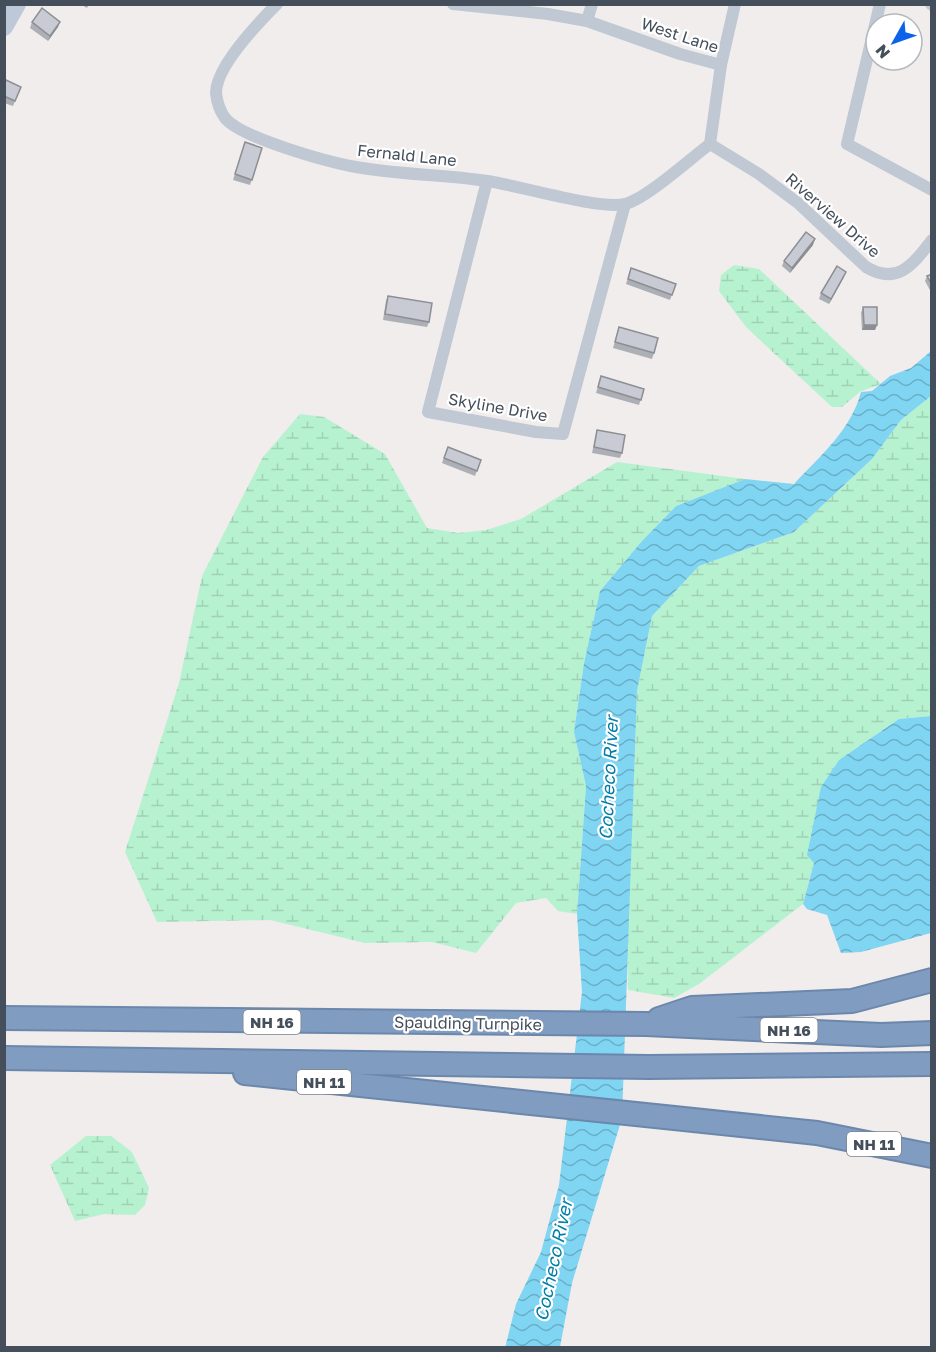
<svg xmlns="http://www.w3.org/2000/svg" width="936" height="1352" font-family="'Golos Text',sans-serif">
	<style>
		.wetland { fill: url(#wetland-marsh) }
		.water { fill: url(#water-waves) }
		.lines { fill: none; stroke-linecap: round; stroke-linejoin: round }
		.highway-casing { stroke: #6c87ac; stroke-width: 26 }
		.street { stroke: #bfc8d3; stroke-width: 12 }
		.secondary { stroke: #bdc9d8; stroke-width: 18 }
		.highway { stroke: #809cc0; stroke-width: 22 }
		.wall { fill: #acafb5 }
		.shaded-wall { fill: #8c8e94 }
		.building { fill: #c8cbd3; stroke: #8c8e94; stroke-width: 1.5 }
		.labels { text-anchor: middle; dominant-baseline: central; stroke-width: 4.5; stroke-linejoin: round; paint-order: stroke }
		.shield { fill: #fff; stroke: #7c848c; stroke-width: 1.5 }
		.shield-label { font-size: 15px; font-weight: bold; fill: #444f5b }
		.street-label { font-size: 16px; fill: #444f5b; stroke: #fff }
		.water-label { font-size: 18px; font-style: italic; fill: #037ea8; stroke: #fff }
	</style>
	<defs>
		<pattern id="wetland-marsh" width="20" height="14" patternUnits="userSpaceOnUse" patternTransform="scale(1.5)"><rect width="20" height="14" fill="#b7f2d0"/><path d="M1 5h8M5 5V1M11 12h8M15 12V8" fill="none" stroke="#9fd1b5"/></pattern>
		<pattern id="water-waves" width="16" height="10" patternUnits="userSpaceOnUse" patternTransform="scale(1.5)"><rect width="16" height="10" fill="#80d5f2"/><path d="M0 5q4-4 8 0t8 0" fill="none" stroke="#6aafc7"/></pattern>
	</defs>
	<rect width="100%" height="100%" fill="#f0edec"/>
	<g class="wetland">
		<path d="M734,265l25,4 122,115 -20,7 -19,16h-10l-86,-80 -27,-36 2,-16z"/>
		<path d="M931,396v320l-32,3 -60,41 -18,27 -7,76 -11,41 -104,80 -25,14 -46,-8 -1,-42 10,-257 15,-75 47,-50 95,-34 78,-73 29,-39z"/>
		<path d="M300,414l24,3 61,37 42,74 31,5 28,-3 35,-11 96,-57 128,17 -69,27 -34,35 -42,50 -16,72 -10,69 12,54 -9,128 -19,-3 -12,-13 -30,5 -40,50 -44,-11 -67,1 -95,-23 -113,2 -32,-70 54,-169 23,-107 61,-119z"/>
		<path d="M86,1136h25l21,16 17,36 -4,17 -10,10 -31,-1 -29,7 -25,-56z"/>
	</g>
	<g class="water">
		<path d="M931,351v45l-30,24 -29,39 -78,73 -95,34 -47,50 -15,75 -15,427 -50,165 -12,64 -55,1 11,-44 25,-52 18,-67 23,-193 -5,-78 9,-128 -12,-54 10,-69 16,-72 42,-50 34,-35 69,-27 49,5c27,-29 57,-54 67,-92l11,-1 18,-15 21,-8z"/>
		<path d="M931,716v217l-70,19 -20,1 -14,-38 -20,-6 -4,-5 11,-41 -7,-8 14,-68 18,-27 60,-41z"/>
	</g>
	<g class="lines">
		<defs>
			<g id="highway">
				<path d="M4,1018l642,6 235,11 51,-2"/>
				<path d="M659,1019l33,-11 160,-7 80,-21"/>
				<path d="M4,1058l645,9 283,-3"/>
				<path d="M245,1073l572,60 115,23"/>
			</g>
		</defs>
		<use href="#highway" class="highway-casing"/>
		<g class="street">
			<path d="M277,4c-18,18 -61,62 -61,89 1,9 4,18 9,25 16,20 103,44 131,49 43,8 87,7 131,14 30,4 112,29 138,23 21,-5 66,-46 85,-60"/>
			<path d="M453,4l95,10 39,7 93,33 41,11"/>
			<path d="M880,4l-33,140 85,46"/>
			<path d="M931,4l1,1"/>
			<path d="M587,21l5,-17"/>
			<path d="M710,144l49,30 39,29 68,64c32,19 47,-3 66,-27"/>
			<path d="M710,144l11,-79 14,-61"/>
			<path d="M487,181l-59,231 108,20 27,2 62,-230"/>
		</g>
		<path class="secondary" d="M4,27l13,-23"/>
		<use href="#highway" class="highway"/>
	</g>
	<g class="wall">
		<path d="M80,4h9l-2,4z"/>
		<path d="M32,22l26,5 -10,14 -18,-13z"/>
		<path d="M4,83l17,4 -8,19 -9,-3z"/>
		<path d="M245,142l17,6 -12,37 -17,-5z"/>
		<path d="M813,245l-23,28 -8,-7 2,-5z"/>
		<path d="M631,268l45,16 -6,16 -44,-16z"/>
		<path d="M932,274v20l-7,-13 2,-5z"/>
		<path d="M844,277l-15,27 -10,-5 2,-6z"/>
		<path d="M388,296l41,26 -2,5 -44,-7 3,-19z"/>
		<path d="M863,307l14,18 -2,5h-13l-1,-17z"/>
		<path d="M619,327l35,26 -2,6 -39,-11z"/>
		<path d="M601,376l43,13 -5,16 -43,-12z"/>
		<path d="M597,430l25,23 -2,5 -28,-5z"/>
		<path d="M448,447l33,13 -6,16 -33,-13z"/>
	</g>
	<g class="shaded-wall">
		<path d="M60,22l-2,5 -10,14 2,-5z"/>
		<path d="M815,239l-2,6 -23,28 2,-5z"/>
		<path d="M846,272l-2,5 -15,27 2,-5z"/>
		<path d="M864,325h13l-2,5h-13z"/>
	</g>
	<g class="building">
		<path d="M42,8l18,14 -10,14 -18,-14z"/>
		<path d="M6,80l15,7 -6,14 -11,-5v-13z"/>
		<path d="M245,142l17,6 -10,32 -17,-6z"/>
		<path d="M806,232l9,7 -23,29 -8,-7z"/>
		<path d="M837,266l9,6 -15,27 -10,-6z"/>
		<path d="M631,268l45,16 -4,11 -44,-16z"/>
		<path d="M932,274v11l-5,-9z"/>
		<path d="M388,296l44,7 -3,19 -44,-8z"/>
		<path d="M863,307h14v18h-13z"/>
		<path d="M619,327l39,11 -4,15 -39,-11z"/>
		<path d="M601,376l43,13 -3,11 -43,-13z"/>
		<path d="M597,430l28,5 -3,18 -28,-6z"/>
		<path d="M448,447l33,13 -4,11 -33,-13z"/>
	</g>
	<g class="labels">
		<g class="shield">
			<rect x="243.5" y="1010" width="57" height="24" rx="4.5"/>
			<rect x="760.5" y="1018" width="57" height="24" rx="4.5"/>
			<rect x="297" y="1070" width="54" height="24" rx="4.5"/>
			<rect x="847" y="1132" width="54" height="24" rx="4.5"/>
		</g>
		<g class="shield-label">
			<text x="272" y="1022">NH 16</text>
			<text x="789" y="1030">NH 16</text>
			<text x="324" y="1082">NH 11</text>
			<text x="874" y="1144">NH 11</text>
		</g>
		<g class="street-label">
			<text transform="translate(680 35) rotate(18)">West Lane</text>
			<text transform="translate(407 155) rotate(6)">Fernald Lane</text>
			<text transform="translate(833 215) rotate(41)">Riverview Drive</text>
			<text transform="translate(498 407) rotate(10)">Skyline Drive</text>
			<text transform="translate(468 1023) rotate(1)">Spaulding Turnpike</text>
		</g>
		<g class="water-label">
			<text transform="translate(608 778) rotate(-87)">Cocheco River</text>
			<text transform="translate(553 1260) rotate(-78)">Cocheco River</text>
		</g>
	</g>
	<rect width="936" height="1352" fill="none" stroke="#444f5b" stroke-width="12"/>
	<g transform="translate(894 42) rotate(230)"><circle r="28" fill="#ffffff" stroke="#b4b9bd" stroke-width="1.5"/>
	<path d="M0-4.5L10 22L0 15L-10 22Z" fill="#0c63ea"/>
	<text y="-9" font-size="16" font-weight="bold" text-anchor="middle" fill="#444f5b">N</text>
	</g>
</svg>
